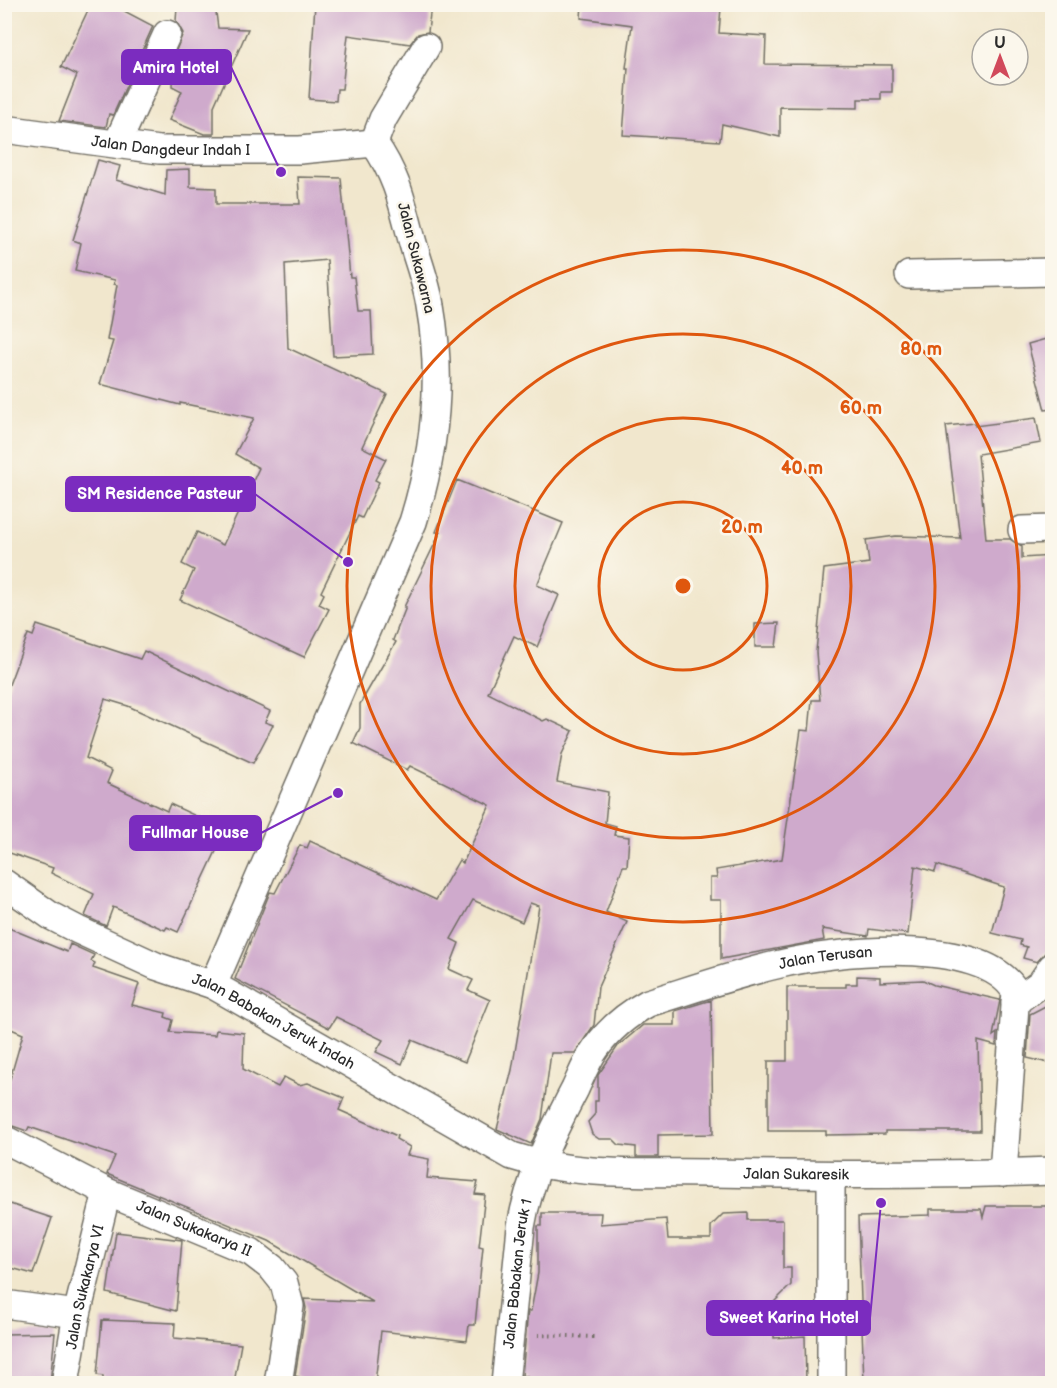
<svg xmlns="http://www.w3.org/2000/svg" width="1057" height="1388" font-family="'Balsamiq Sans',sans-serif">
	<style>
		.building { fill: #cfaacc }
		.lines { fill: none; stroke-linecap: round; stroke-linejoin: round }
		.minor-casing { stroke: #706d64; stroke-width: 30 }
		.path { stroke: #706d64; stroke-width: 4; stroke-dasharray: 1.5 4.5; stroke-linecap: butt }
		.minor { stroke: #fff; stroke-width: 27 }
		.ring { fill: none; stroke: #df570e; stroke-width: 3 }
		.labels { text-anchor: middle; dominant-baseline: central; stroke-width: 5; stroke-linejoin: round; paint-order: stroke }
		.street-label { font-size: 15px; fill: #2b2b2b; stroke: #fbf7ec }
		.centre { fill: #df570e; stroke: #fbf7ec; stroke-width: 3 }
		.ring-label { font-size: 18px; text-anchor: middle; font-weight: bold; fill: #df570e; stroke: #fbf7ec; stroke-width: 5; stroke-linejoin: round; paint-order: stroke }
		.leader { fill: none; stroke: #7b2cbf; stroke-width: 2 }
		.callout-dot { fill: #7b2cbf; stroke: #fbf7ec; stroke-width: 2 }
		.callout { fill: #7b2cbf; stroke: #7b2cbf; stroke-width: 2 }
		.callout-label { font-size: 16px; text-anchor: middle; font-weight: bold; fill: #fff }
	</style>
	<rect width="100%" height="100%" fill="#fbf7ec"/>
	<filter id="ink" filterUnits="userSpaceOnUse"><feTurbulence type="fractalNoise" baseFrequency=".0167" numOctaves="2"/><feDisplacementMap in="SourceGraphic" scale="12" xChannelSelector="R" yChannelSelector="G"/><feConvolveMatrix kernelMatrix="1 2 1 2 8 2 1 2 1" color-interpolation-filters="sRGB"/></filter>
	<filter id="wash" filterUnits="userSpaceOnUse"><feTurbulence type="fractalNoise" baseFrequency=".008" numOctaves="4" result="noise"/><feDisplacementMap in="SourceGraphic" scale="24" xChannelSelector="R" yChannelSelector="G"/><feGaussianBlur stdDeviation="1.35" result="paint"/><feColorMatrix in="noise" values="0 0 0 0 0 0 0 0 0 0 0 0 0 0 0 0 0 1.4 0 .05"/><feComposite in="paint" operator="in"/></filter>
	<g filter="url(#wash)">
		<rect width="100%" height="100%" fill="#f1e7cd"/>
		<g id="blocks">
			<g class="building">
				<path d="M91,4h20l42,22 -40,89 -4,-1 -3,13 -47,-6 18,-46 -16,-8z"/>
				<path d="M315,4h116l-3,28 -10,2 -8,10 -62,-9 -6,54h-5l-1,12 -27,-2z"/>
				<path d="M582,4h118l21,3 -2,26 47,3 -1,28 127,1v27h-11v7h-23v9l-78,-1v30l-58,-13 -2,17 -97,-6 5,-67h-2l6,-43 -51,-7z"/>
				<path d="M215,5l3,23 30,1 -34,77v28h-10l-35,-14 13,-29 -10,-5 1,-28 10,-25 -7,-12 1,-14z"/>
				<path d="M98,160l22,6 -4,14 49,15 1,-25 24,-1v18l26,1v16h84l-2,-27 43,1 9,99h4l4,34h13l2,43 -40,2 -6,-96 -42,4 3,84 99,46 -25,53 24,12 -11,21 4,2 -17,36 -4,-2 -37,76 3,2 -5,10 10,5 -25,48 -124,-57 14,-30 -12,-6 15,-32 26,13 36,-77 -24,-14 19,-36 -74,-15v2l-80,-21 13,-43 -6,-1 10,-55 -3,-1 1,-4 -40,-9 6,-28 -8,-3z"/>
				<path d="M1053,337v72l-8,1 -17,-66z"/>
				<path d="M1036,418l5,25 -63,11 8,85h24l12,7v12l31,-2v395l-8,2 -8,9 -14,-4 4,-11 -7,-2 1,-5 -29,-7 12,-46 -67,-22 -2,7 -20,-6 -7,68 -39,-5 -1,7 -46,-7 2,11 -103,19v-59h-11v-22h7l-1,-8 66,-11 19,-129 8,1 3,-31h8l-4,-48 8,-83 45,-6 -3,-23 30,-4 64,2 -14,-112 29,-3v3z"/>
				<path d="M457,480l106,43 -26,62 22,10 -22,52 -23,-11 -26,57 55,28 4,-2 26,12 -11,23 -5,28 51,10 -3,31 11,3 -2,9 15,2 -2,29h-4l-17,46 21,10 -29,65 -4,38 -19,28h-24l-9,66 -11,25 -34,-15 15,-59 27,-164 -9,-3 -8,19 -49,-22 -22,39 8,4 -10,26 24,11 -5,10 22,10 -25,62 -53,-22 -10,24 -26,-12 7,-12 -47,-23 -7,11 -94,-49 35,-87 5,1 25,-48 7,3 3,-7 126,59 23,-40 4,3 27,-58 -80,-39 -3,4 -54,-27 7,-15v-24l36,-62 -3,-2 13,-33h-2l36,-74 -4,-1z"/>
				<path d="M779,623l-3,24h-21v-23z"/>
				<path d="M37,625l103,34 4,-8 126,60 -5,11 8,3 -20,38 -125,-57 -23,-7 -19,59 26,13 -5,12 60,28 3,-7 56,26 -48,102 -11,-5 -2,3 -52,-23 -7,19 -21,-10 9,-22 -43,-21 2,-5 -49,-17v-153l24,-64 5,2z"/>
				<path d="M4,926l63,26 3,-8 24,11 -3,6 4,2 -2,5 46,16 -7,21 34,8 -1,4 8,3 -3,12 45,3 1,-5 28,3 -1,36 35,18 6,-10 15,8 9,-2 36,15 -5,12 58,26 -1,3 14,8 -3,8 22,4 -2,19 51,4 -3,12 10,1 -6,51 4,1 -8,78h-6l-2,16 -86,-10 -6,52h-77l1,-6 -4,-1 11,-68 -2,-9 69,3 -104,-61 -162,-67 8,-18 -86,-29 -2,4 -23,-8v-46l6,2 13,-45 -19,-8z"/>
				<path d="M857,976l23,1v5l43,-2 11,5 66,15 -7,36 4,-3 -1,13 -18,-5 2,90h-95v3l-59,1v-4h-58v-70h19v-74h59v-3h11z"/>
				<path d="M711,1000l2,134 -55,1v22h-22v-10l-17,-2 -6,-6h-14l-7,-5 -4,-12 7,-8v-13h3v-26l20,-29 25,-21h32v-14z"/>
				<path d="M1053,1002v62l-26,-6 3,-44z"/>
				<path d="M4,1202l48,16 -19,56 -29,-8z"/>
				<path d="M986,1206h67v177h-189l-6,-166 72,-2v-6h51l2,8z"/>
				<path d="M542,1213h59l-1,11 66,-5 2,20h43v-13l12,-12 25,-1v7h35v48h8v17l-17,17v36l31,-2 1,47h-130l-50,-3 -1,3h-100l2,-7h-5l6,-65h3l7,-38v-47h4z"/>
				<path d="M116,1232l66,8 -6,71 -69,-18z"/>
				<path d="M102,1320l73,3 -1,15 67,6 -7,39h-131v-7l-6,-1z"/>
				<path d="M55,1333l-5,50h-46v-49z"/>
			</g>
		</g>
	</g>
	<g filter="url(#ink)">
		<use href="#blocks" fill-opacity="0" stroke="#706d64" stroke-width="1.5"/>
		<g class="lines">
			<defs>
				<g id="minor">
					<path id="s1" d="M4,129l155,21h141l74,-7"/>
					<path d="M374,143l9,-24 43,-72"/>
					<path d="M117,144l50,-110"/>
					<path d="M909,275l143,-3"/>
					<path d="M1022,530l30,-1"/>
					<path id="s2" d="M4,883l47,33 27,14 78,36 57,19 299,171c64,21 133,16 199,17 114,2 228,3 341,-2"/>
					<path d="M213,985l200,-463c22,-70 30,-143 17,-216 -3,-22 -12,-44 -18,-66 -10,-38 -15,-64 -38,-97"/>
					<path d="M1015,1002l26,-19 11,-16"/>
					<path id="s3" d="M4,1139l103,53 144,60 21,16 12,15 6,23 -12,78"/>
					<path d="M4,1304l73,10"/>
					<path id="s4" d="M65,1384l12,-70 30,-122"/>
					<path id="s5" d="M505,1384l16,-157c8,-49 31,-94 54,-138 6,-13 12,-29 21,-41 13,-18 32,-34 52,-45 42,-13 85,-28 128,-38 56,-14 206,-31 240,27l-13,181"/>
					<path d="M831,1384v-209"/>
				</g>
			</defs>
			<use href="#minor" class="minor-casing"/>
			<path class="path" d="M538,1335l57,2"/>
			<use href="#minor" class="minor"/>
		</g>
	</g>
	<g class="ring">
		<circle cx="683" cy="586" r="84"/>
		<circle cx="683" cy="586" r="168"/>
		<circle cx="683" cy="586" r="252"/>
		<circle cx="683" cy="586" r="336"/>
	</g>
	<g class="labels">
		<g class="street-label">
			<text stroke="none"><textPath href="#s1" startOffset="168">Jalan Dangdeur Indah I</textPath></text>
			<text transform="translate(416 258) rotate(76)">Jalan Sukawarna</text>
			<text stroke="none"><textPath href="#s5" startOffset="606">Jalan Terusan</textPath></text>
			<text stroke="none"><textPath href="#s2" startOffset="304">Jalan Babakan Jeruk Indah</textPath></text>
			<text stroke="none"><textPath href="#s2" startOffset="864">Jalan Sukaresik</textPath></text>
			<text stroke="none"><textPath href="#s3" startOffset="210">Jalan Sukakarya II</textPath></text>
			<text stroke="none"><textPath href="#s5" startOffset="111">Jalan Babakan Jeruk 1</textPath></text>
			<text stroke="none"><textPath href="#s4" startOffset="99">Jalan Sukakarya VI</textPath></text>
		</g>
	</g>
	<circle cx="683" cy="586" r="9" class="centre"/>
	<g class="ring-label">
		<text x="921" y="355">80 m</text>
		<text x="861" y="414">60 m</text>
		<text x="802" y="474">40 m</text>
		<text x="742" y="533">20 m</text>
	</g>
	<path class="leader" d="M281 172L231 67M348 562L255 494M338 793L261 833M881 1203L870 1318"/>
	<g class="callout-dot">
		<circle cx="281" cy="172" r="6"/>
		<circle cx="348" cy="562" r="6"/>
		<circle cx="338" cy="793" r="6"/>
		<circle cx="881" cy="1203" r="6"/>
	</g>
	<g class="callout">
		<rect x="122" y="50" width="109" height="34" rx="6"/>
		<rect x="66" y="477" width="189" height="34" rx="6"/>
		<rect x="130" y="816" width="131" height="34" rx="6"/>
		<rect x="707" y="1301" width="163" height="34" rx="6"/>
	</g>
	<g class="callout-label">
		<text x="176" y="73">Amira Hotel</text>
		<text x="160" y="499">SM Residence Pasteur</text>
		<text x="195" y="838">Fullmar House</text>
		<text x="789" y="1323">Sweet Karina Hotel</text>
	</g>
	<rect width="1057" height="1388" fill="none" stroke="#fbf7ec" stroke-width="24"/>
	<g transform="translate(1000 57)"><circle r="28" fill="#fbf7ec" stroke="#a8a59f" stroke-width="1.5"/>
	<path d="M0-4.5L10 22L0 15L-10 22Z" fill="#d1495b"/>
	<text y="-9" font-size="16" font-weight="bold" text-anchor="middle" fill="#2b2b2b">U</text>
	</g>
</svg>
